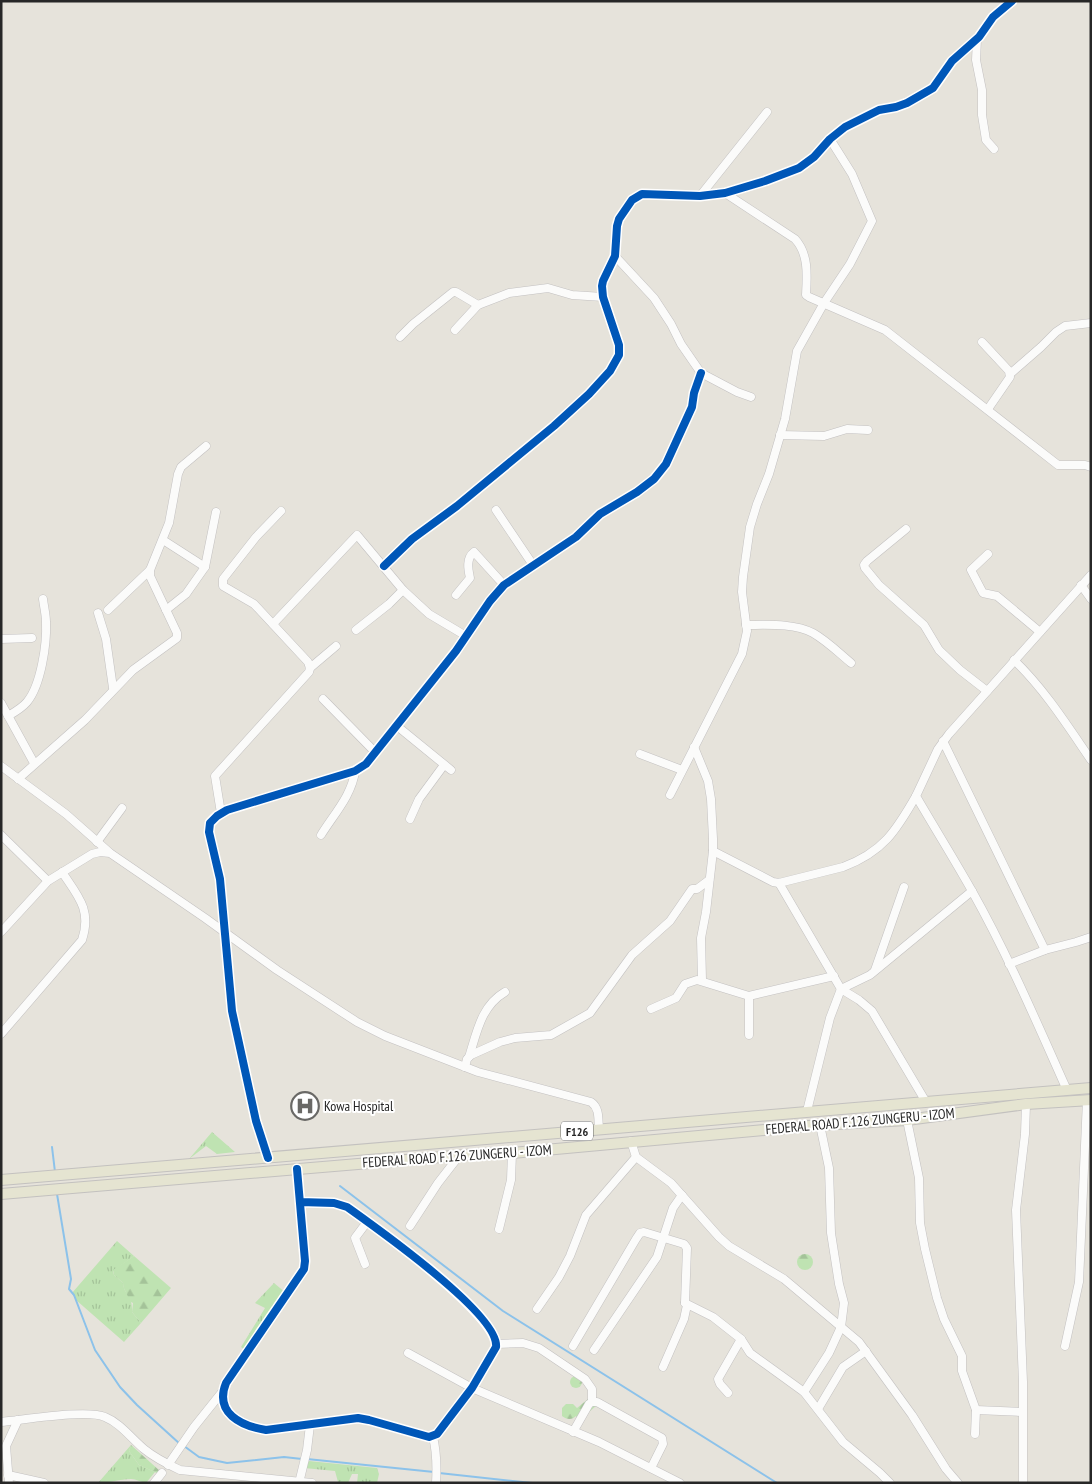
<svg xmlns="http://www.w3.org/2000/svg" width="1092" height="1484" font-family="'PT Sans Narrow',sans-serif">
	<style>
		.grass { fill: url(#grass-tufts) }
		.forest { fill: url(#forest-firs) }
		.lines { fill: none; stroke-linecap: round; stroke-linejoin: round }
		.stream { stroke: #8cc2ea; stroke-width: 2 }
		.minor-casing { stroke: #c3c1c1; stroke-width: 9 }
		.major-casing { stroke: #c3c1bf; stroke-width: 12 }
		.minor { stroke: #fbfbfa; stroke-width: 8 }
		.major { stroke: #e5e4d1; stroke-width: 10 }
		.cycleway-casing { stroke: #fff; stroke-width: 11 }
		.cycleway { stroke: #0057b8; stroke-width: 8 }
		.labels { text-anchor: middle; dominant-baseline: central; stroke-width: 4; stroke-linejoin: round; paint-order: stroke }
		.shield { fill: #fff; stroke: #686868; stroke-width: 1 }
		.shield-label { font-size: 12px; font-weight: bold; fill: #272727 }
		.poi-label { font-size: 14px; fill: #272727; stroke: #fff; text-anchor: start }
		.street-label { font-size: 14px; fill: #272727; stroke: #fff }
	</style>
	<defs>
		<pattern id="grass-tufts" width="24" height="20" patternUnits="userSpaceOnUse" patternTransform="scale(1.25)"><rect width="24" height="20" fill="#bfe3b2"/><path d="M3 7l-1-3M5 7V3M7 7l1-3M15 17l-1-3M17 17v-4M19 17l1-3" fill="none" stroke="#a4c399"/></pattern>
		<pattern id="forest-firs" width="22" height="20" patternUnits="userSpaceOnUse" patternTransform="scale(1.25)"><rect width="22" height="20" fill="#bfe3b2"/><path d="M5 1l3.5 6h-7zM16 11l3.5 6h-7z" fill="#a4c399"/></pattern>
	</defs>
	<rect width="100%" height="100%" fill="#e6e3db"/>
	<g class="grass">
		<path d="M212,1132l23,20 -18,2 -11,-8 -17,13z"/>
		<path d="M117,1241l17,15 -21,15 1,4 9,8c1,12 10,12 9,29l9,11 -17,19 -48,-42 -4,-7z"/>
		<path d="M274,1283l12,10 -40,58 -5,-4 24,-39 -10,-5z"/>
		<path d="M131,1445l-2,6 10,14 16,7 -9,11c-5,-1 -10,-4 -15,-4 -12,0 -20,4 -33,4z"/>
		<path d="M309,1461l68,7 2,6 -2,9h-20l1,-9h-6l-4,9 -10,-1 -3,-11 -31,-3z"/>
	</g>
	<g class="forest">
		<circle cx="805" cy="1262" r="8"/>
		<path d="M134,1256l37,32 -30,35 -9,-11 1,-9 -4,-2c-1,-8 -6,-11 -6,-18l-9,-8 -1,-5z"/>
		<circle cx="576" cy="1382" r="6"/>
		<path d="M588,1399l8,1v6l-7,6 -5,7 -7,1 -1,-4c-4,4 -9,4 -14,0v-8l4,-4h7l4,4z"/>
		<path d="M131,1445l29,26 -1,3 -20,-9 -10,-14z"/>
	</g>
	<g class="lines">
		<g class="stream">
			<path d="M52,1147l3,25"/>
			<path d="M340,1186l163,125 274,172"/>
			<path d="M57,1194l14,85 -2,10 5,6 21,55 25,37 17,18 43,39"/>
			<path d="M184,1446l15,11 28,6 57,-6 18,2"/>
			<path d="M307,1459l127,13"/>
			<path d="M439,1473l93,10"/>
		</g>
		<defs>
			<g id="minor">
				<path d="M977,39l-1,21 6,30v25l4,25 8,9"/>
				<path d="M725,193l70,46c14,15 12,37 11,56l3,2 76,33 173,135h27l6,2"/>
				<path d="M700,196l67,-84"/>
				<path d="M615,256l39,42 17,26 10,20 20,29 36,19 14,5"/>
				<path d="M455,330l23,-25 31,-12 39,-5 24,7 31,2"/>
				<path d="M400,337l13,-13 40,-32h3l22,13"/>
				<path d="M982,342l27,29 1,6 -22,32"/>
				<path d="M1010,374l31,-27 15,-15 9,-6 26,-3"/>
				<path d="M780,435l44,1 23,-7 21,1"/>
				<path d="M496,510l37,55"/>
				<path d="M906,529l-39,32 -3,4 1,3 14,17 45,40 15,25 21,20 27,21"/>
				<path d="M163,540l42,27"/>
				<path d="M988,554l-17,16 12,23 14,3 43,36"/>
				<path d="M384,566l28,-27 45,-33 97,-80 35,-32 21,-23 9,-16v-10l-16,-48 -1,-11 1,-5 12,-25 2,-30 2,-7 13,-19 10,-6 58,2 25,-3 40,-12 34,-13 15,-11 16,-18 15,-12 34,-17 17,-3 11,-4 26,-15 19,-27 27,-24 14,-20 19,-16"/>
				<path d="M1081,585l10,14"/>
				<path d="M456,595l14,-17c-2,-9 -4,-20 4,-26l30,33"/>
				<path d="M108,610l42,-40"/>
				<path d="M166,610l20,-16 19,-27 11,-55"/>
				<path d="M98,613l8,26 7,49"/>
				<path d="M273,624l84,-89 46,55 26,24 37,22"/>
				<path d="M746,625c21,0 48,-2 67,8 14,8 26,20 38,30"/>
				<path d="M356,630l33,-26 14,-14"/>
				<path d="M1,639l31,-1"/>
				<path d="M1014,660c31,30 53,65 77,100"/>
				<path d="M310,668l26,-22"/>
				<path d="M323,699l52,53"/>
				<path d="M1,703l33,60"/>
				<path d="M8,716c7,-4 14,-8 19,-14 14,-17 20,-58 19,-80 0,-7 -2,-15 -3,-23"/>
				<path d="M397,726l54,44"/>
				<path d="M943,741l102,209"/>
				<path d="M694,747l14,34 3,18 2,40v12l-7,61 -5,26 1,42"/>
				<path d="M640,754l42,16"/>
				<path d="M1,766l65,48 43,38"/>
				<path d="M18,779l67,-59 48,-50 44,-32v-5l-27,-57v-6l19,-47 9,-49 3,-7 25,-21"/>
				<path d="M670,795l72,-141 5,-23 -5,-39 1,-15 7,-50 7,-23 12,-30 16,-55 12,-68 27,-48 26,-39 22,-43 -20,-47 -22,-35"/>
				<path d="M221,813l-6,-37 94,-104 1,-4 -2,-6 -54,-58 -31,-18v-7l33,-42 25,-26"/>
				<path d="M410,819l9,-20 25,-34"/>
				<path d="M1,835l47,46"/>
				<path d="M321,835c13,-21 31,-40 34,-64"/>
				<path d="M97,842l25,-34"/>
				<path d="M713,851l60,31 6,1 64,-16c40,-15 53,-36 73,-71"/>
				<path d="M779,883l62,106 18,11 13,11 54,91"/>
				<path d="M1,932l47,-51 44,-27 8,-2 10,1 95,65 72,52 80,52 28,14 93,36 113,30c9,6 7,18 8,27"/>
				<path d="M1009,964l36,-14 31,-8 15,-5"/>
				<path d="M875,970l29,-83"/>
				<path d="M651,1009l25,-11 9,-14 12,-4 52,16"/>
				<path d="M1,1034l81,-94c10,-30 -4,-44 -20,-68"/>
				<path d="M749,1035v-39l85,-20"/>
				<path d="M469,1057c8,-25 12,-51 36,-65"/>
				<path d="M465,1067l2,-8 4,-4 29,-13 15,-4 36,-3 39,-22 42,-58 38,-34 22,-32h5l12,-9"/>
				<path d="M1067,1090c-30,-67 -59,-135 -95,-199 -18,-32 -38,-64 -56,-95l22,-47 11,-15 142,-159"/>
				<path d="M807,1111l23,-93 11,-29 29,-14 102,-84"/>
				<path d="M907,1120l12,58 1,45 5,26 12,49 7,21 18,37v15l14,39 -1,24"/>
				<path d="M631,1141l5,16 35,26 48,54 10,9 55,33 75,63 53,73 34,54 12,14"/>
				<path d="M268,1158l-12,-37 -24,-110 -12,-132 -11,-47 1,-9 7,-7 10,-6 128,-39 11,-7 90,-113 34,-50 14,-16 72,-48 24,-23 37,-22 17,-13 12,-15 26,-57 2,-14 7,-20"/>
				<path d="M297,1169l8,92 -1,8 -78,114c-12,30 15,43 40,47l92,-12 11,2 60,17 8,-3 35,-46 24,-41c4,-32 -121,-120 -149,-140l-13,-4 -34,-1"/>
				<path d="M410,1226l28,-43 21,-27"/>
				<path d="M499,1229l12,-49 1,-27"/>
				<path d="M365,1264l-10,-26 12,-16"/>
				<path d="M685,1303l28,14 28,22 9,14 54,39 39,50 37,31 10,10"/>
				<path d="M537,1309l22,-32 11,-21 16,-41 50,-58"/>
				<path d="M497,1344l26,-1 16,5 46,31 7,10v13"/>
				<path d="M573,1346l63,-107 4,-6 4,-1 40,12 3,4 -2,55 2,2 -3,14 -21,48"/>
				<path d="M1065,1346l14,-64 8,-182"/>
				<path d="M594,1350l63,-93 16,-49 9,-13"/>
				<path d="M408,1353l64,35 127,54 81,41"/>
				<path d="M804,1392l25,-39 12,-26 3,-24 -5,-19 -8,-51 -2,-65 -9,-43"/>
				<path d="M728,1393l-8,-9 -2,-5 23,-40"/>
				<path d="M818,1409l25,-42 23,-16"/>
				<path d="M976,1410l46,2"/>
				<path d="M1,1422c23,-2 86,-13 104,-5 15,6 26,21 39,32 11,9 23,15 36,21l132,13"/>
				<path d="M573,1432l16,-28 3,-2h5l65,36 1,6 -12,24"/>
				<path d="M433,1437c4,16 4,29 3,46"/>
				<path d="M168,1465l26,-38 28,-35"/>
				<path d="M8,1475l36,8"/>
				<path d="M9,1483l-3,-37 12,-26"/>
				<path d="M154,1483l8,-10"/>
				<path d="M299,1483l8,-33 3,-25"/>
				<path d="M1023,1483v-101l-7,-172 9,-76 1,-30"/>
			</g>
			<g id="major">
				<path d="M1,1180l1090,-92"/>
				<path d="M1,1194l476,-40 35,-1 308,-28 87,-5 119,-16 65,-4"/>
			</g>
		</defs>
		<use href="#minor" class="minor-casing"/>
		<use href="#major" class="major-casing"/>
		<use href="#minor" class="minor"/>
		<use href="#major" class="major"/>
		<defs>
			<g id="cycleway">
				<path d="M384,566l28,-27 45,-33 97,-80 35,-32 21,-23 9,-16v-10l-16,-48 -1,-11 1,-5 12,-25 2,-30 2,-7 13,-19 10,-6 58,2 25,-3 40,-12 34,-13 15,-11 16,-18 15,-12 34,-17 17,-3 11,-4 26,-15 19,-27 27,-24 14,-20 19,-16"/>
				<path d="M268,1158l-12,-37 -24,-110 -12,-132 -11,-47 1,-9 7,-7 10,-6 128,-39 11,-7 90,-113 34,-50 14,-16 72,-48 24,-23 37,-22 17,-13 12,-15 26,-57 2,-14 7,-20"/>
				<path d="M297,1169l8,92 -1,8 -78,114c-12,30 15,43 40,47l92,-12 11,2 60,17 8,-3 35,-46 24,-41c4,-32 -121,-120 -149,-140l-13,-4 -34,-1"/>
			</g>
		</defs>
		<use href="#cycleway" class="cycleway-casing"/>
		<use href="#cycleway" class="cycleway"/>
	</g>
	<defs>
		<symbol id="hospital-ring" viewBox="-11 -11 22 22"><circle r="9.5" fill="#fff" stroke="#6a6966" stroke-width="1.5"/><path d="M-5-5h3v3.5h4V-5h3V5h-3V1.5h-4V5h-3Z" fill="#6a6966"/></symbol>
	</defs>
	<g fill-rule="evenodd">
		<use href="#hospital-ring" x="289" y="1090" width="32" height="32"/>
	</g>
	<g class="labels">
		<rect class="shield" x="561" y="1121.5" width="32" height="19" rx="4"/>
		<g class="shield-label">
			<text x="577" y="1131">F126</text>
		</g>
		<g class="poi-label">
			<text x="324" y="1106">Kowa Hospital</text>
		</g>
		<g class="street-label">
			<text transform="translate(860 1121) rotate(-5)">FEDERAL ROAD F.126 ZUNGERU - IZOM</text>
			<text transform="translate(457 1156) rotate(-4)">FEDERAL ROAD F.126 ZUNGERU - IZOM</text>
		</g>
	</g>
	<rect width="1092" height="1484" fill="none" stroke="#272727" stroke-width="5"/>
</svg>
